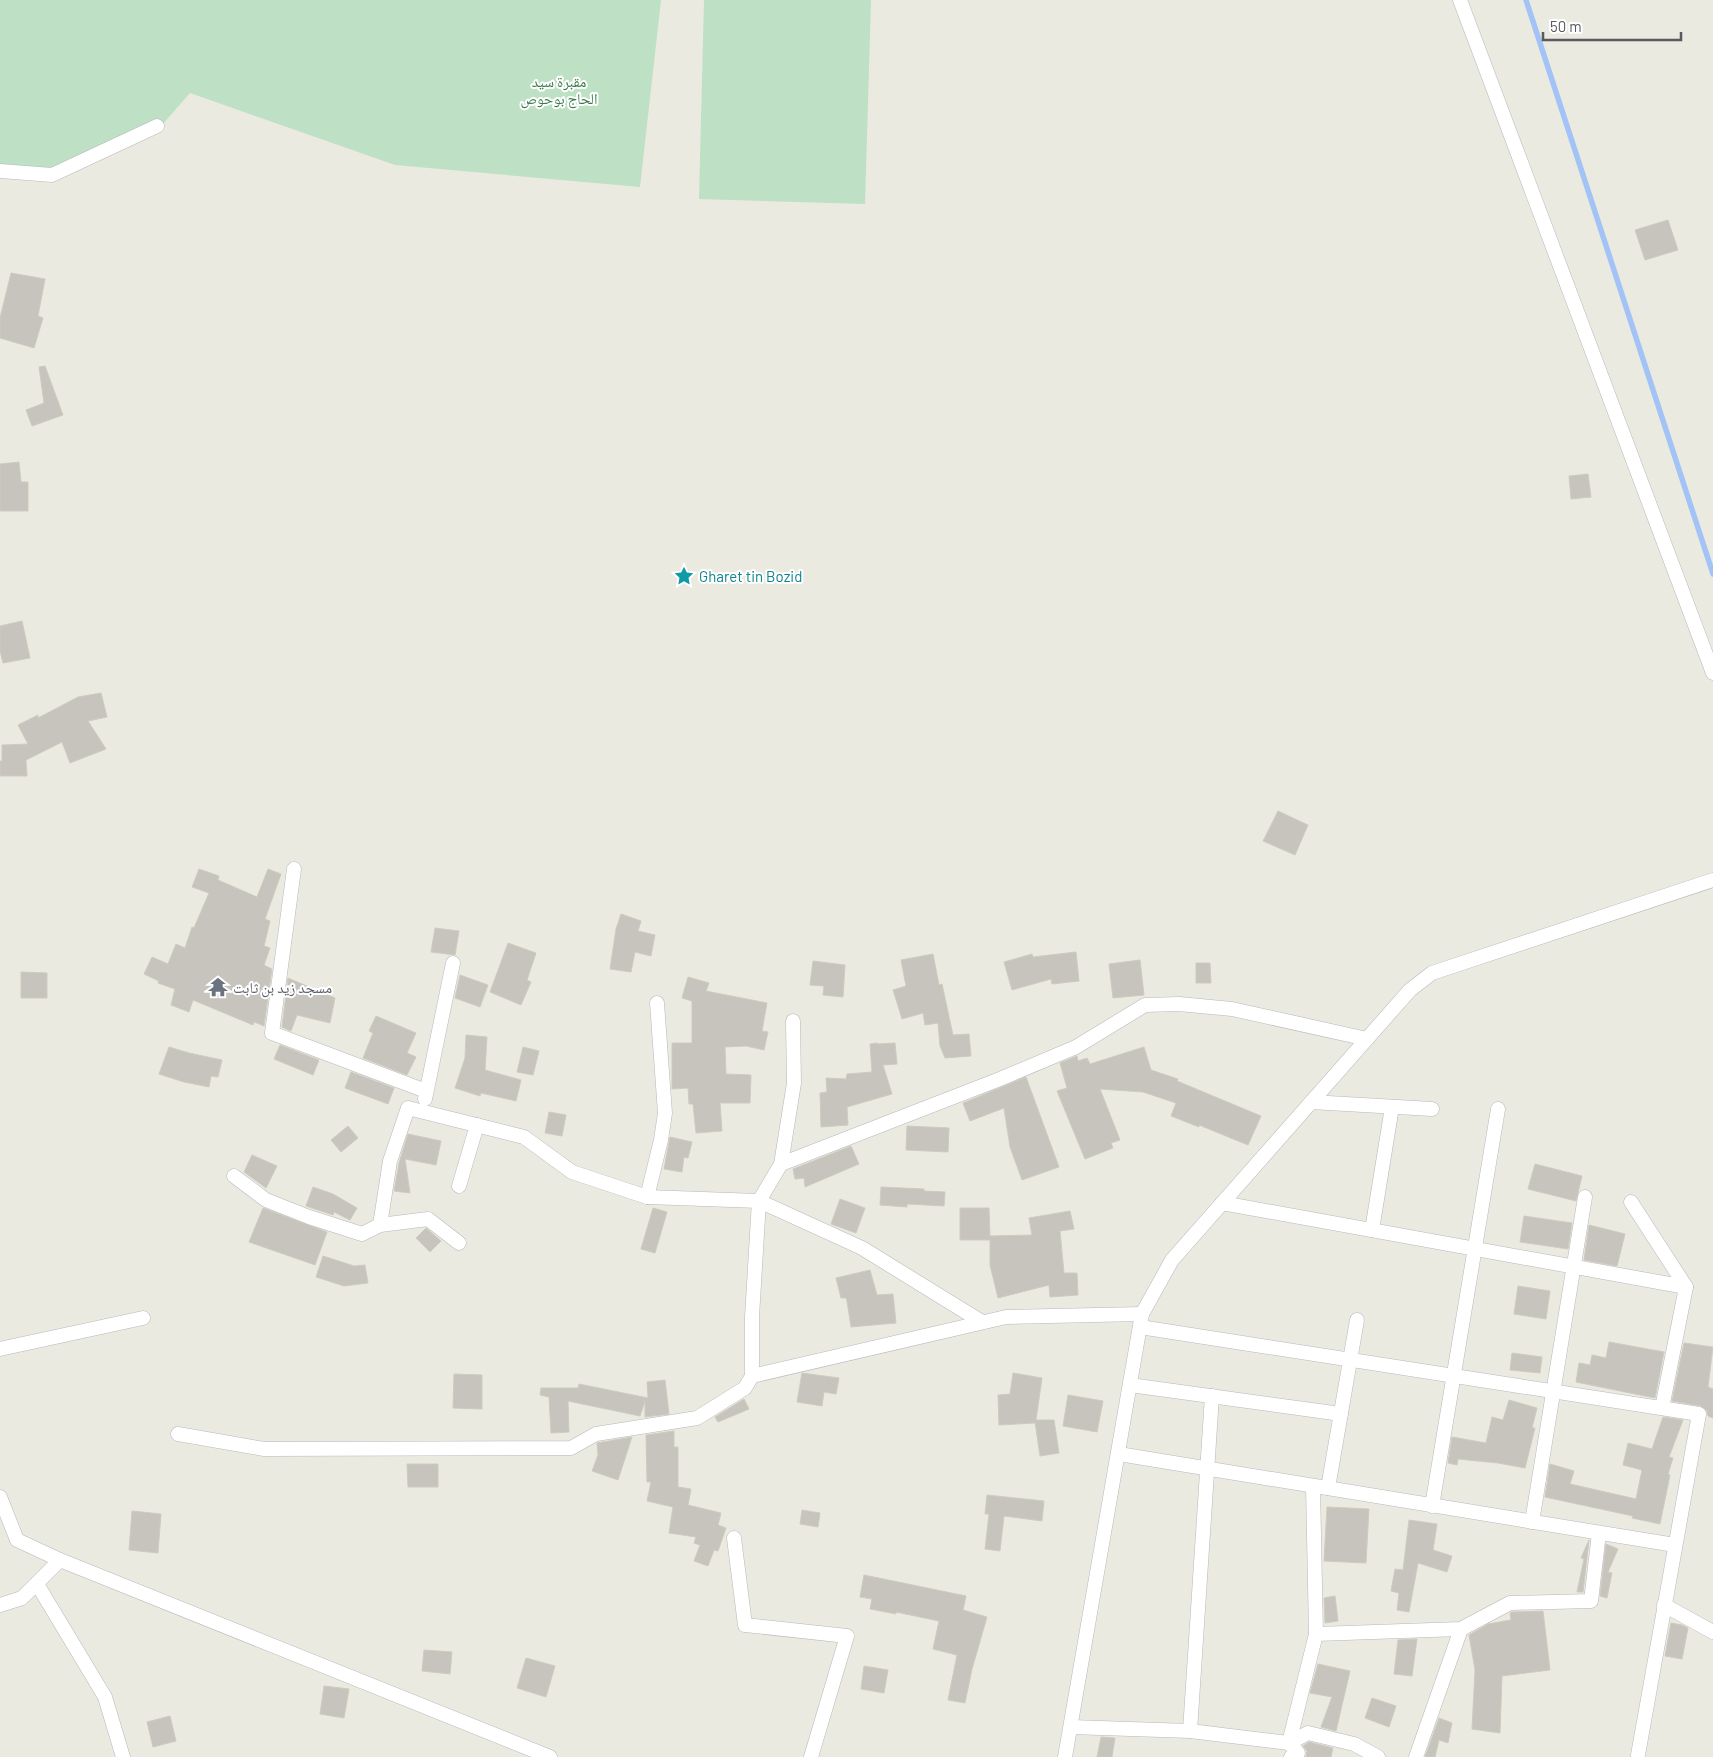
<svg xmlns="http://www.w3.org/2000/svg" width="1713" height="1757" font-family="Barlow,'Noto Naskh Arabic',sans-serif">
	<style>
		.green { fill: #bee0c4 }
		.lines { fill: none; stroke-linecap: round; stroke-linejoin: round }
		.stream { stroke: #a3c3f6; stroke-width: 5.5 }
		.building { fill: #c6c4bc; stroke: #ceccbf }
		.minor-casing { stroke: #b7b8bd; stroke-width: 15 }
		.minor { stroke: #fff; stroke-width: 14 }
		.labels { text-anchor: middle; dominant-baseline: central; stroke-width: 4; stroke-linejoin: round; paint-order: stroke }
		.park-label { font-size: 15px; fill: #3a7c4a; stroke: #fff }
		.culture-label { font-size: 15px; fill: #0d838f; stroke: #fff; text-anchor: start }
		.worship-label { font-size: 15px; fill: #5b616d; stroke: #fff; text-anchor: start }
	</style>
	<rect width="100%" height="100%" fill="#eaeae0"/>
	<g class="green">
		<path d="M0,0h661l-21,187 -245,-22 -205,-72 -28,32 -128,53 -34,-5z"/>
		<path d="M704,0h167l-6,204 -166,-5z"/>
	</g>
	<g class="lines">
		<path class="stream" d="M1526,0l187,574"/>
	</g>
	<g class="building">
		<path d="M1668,220l10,30 -33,10 -10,-30z"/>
		<path d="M11,273l34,6 -7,37 5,2 -9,30 -34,-10v-20z"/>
		<path d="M45,366l18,49 -31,11 -6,-16 18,-7 -5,-36z"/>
		<path d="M19,462l2,20h7v29h-28v-47z"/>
		<path d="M1588,474l3,23 -20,2 -2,-23z"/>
		<path d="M22,621l8,37 -27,5 -3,-12v-25z"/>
		<path d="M101,693l6,24 -19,4 18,28 -36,14 -8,-21 -36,18 1,16h-27v-15h2v-16l26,-1 -10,-19 20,-10v3l40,-21z"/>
		<path d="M1278,811l30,14 -13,30 -32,-14z"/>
		<path d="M199,869l20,7 -1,4 39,17 11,-28 13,5 -16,45 5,2 -6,25 6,2 -6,17 8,4 -8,57 -10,-4 -1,3 -60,-25 -4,12 -18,-7 4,-16 -17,-6 1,-2 -15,-7 8,-17 16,7 8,-20 9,4 7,-21 2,1 15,-35 -17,-6z"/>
		<path d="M621,914l20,7 -3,10 17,4 -4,21 -16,-4 -4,20 -21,-3 6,-40z"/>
		<path d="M435,928l24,3 -4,24 -24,-3z"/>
		<path d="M508,943l28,10 -9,27 4,2 -10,23 -31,-13z"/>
		<path d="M1076,952l3,29 -27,3 -1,-5 -39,11 -8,-28 28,-8 1,3z"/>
		<path d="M933,954l6,31 3,-1 11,51 16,-1 2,22 -26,2 -5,-12 -2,-23 -13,2 -2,-12 -21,6 -9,-29 13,-4 -5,-26z"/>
		<path d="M1140,960l4,35 -31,3 -4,-34z"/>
		<path d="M813,961l32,4 -2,32 -20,-2 1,-9 -14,-1z"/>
		<path d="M1196,963h14l1,20h-15z"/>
		<path d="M21,972l26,1v25h-26z"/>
		<path d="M460,975l28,10 -8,22 -25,-9z"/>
		<path d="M688,977l21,6 -3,8 61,12 -5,28 6,1 -4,18 -18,-4 -21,1 1,27 25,1 -1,28h-30l2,28 -26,2 -3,-29h-4l-1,-16 -16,1v-46h20v-42l-10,-3z"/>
		<path d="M288,978l47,20 -5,25 -33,-8 -6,16 -9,-4z"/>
		<path d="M376,1016l40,17 -9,20 9,4 -9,18 -44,-17 10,-25 -4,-2z"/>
		<path d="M466,1035l21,2 -2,33 36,10 -5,21 -35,-8 -1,3 -25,-8 10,-30z"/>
		<path d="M877,1043v1l18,-1 2,21 -14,1 9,29 -45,13 1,18 -27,2 -1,-34 7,-1 -1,-14 20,1 1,-5 25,-2 -2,-28z"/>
		<path d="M280,1045l39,15 -6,15 -39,-16z"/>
		<path d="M169,1047l20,6 33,7 -4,17 -7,-1 -2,11 -25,-5 -25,-8z"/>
		<path d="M523,1047l16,4 -6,24 -16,-3z"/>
		<path d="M1144,1047l7,23 27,9 -1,2 84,35 -13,29 -49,-20v2l-28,-11 5,-13 -33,-11 -43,-3 20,51 -9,3 2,5 -28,11 -28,-68 10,-3 -7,-25 17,-7 1,5 9,-3 3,6z"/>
		<path d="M351,1072l43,16 -6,16 -43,-16z"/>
		<path d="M1026,1077l33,90 -37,13 -12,-33 -6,-39 -34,13 -7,-18z"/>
		<path d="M549,1112l17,3 -4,21 -17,-3z"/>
		<path d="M348,1126l10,12 -17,14 -10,-12z"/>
		<path d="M907,1126l42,2 -1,24 -42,-2z"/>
		<path d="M408,1134l33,7 -5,24 -31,-6 5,34 -16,-2 5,-28z"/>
		<path d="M670,1137l22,5 -4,16 -4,-1 -2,15 -18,-3z"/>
		<path d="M851,1146l8,18 -54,23 -1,-9 -9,1 -2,-10z"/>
		<path d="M252,1155l25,11 -11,22 -22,-16z"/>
		<path d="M1535,1164l47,12 -6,25 -48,-12z"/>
		<path d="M313,1187l20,7 24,14 -7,12 -16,-8 -1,3 -27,-9z"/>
		<path d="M881,1187l43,2v2l21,1 -1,14 -37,-2v3l-27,-2z"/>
		<path d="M840,1199l25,9 -9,25 -25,-9z"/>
		<path d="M263,1208l64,24 -12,33 -66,-23z"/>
		<path d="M653,1208l14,4 -12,41 -14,-4z"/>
		<path d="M960,1208h29l1,28 42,-1 -3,-17 41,-7 4,18 -14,2 4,42h13l1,22 -28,2 -1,-12 -51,13 -8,-33v-25h-30z"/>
		<path d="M1524,1216l48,7 -4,26 -48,-7z"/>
		<path d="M1589,1225l36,9 -8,32 -33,-6z"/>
		<path d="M426,1228l15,13 -11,11 -14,-14z"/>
		<path d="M323,1256l31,10 11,-1 3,18 -24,3 -28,-9z"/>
		<path d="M870,1270l7,25 16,-1 3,29 -45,4 -4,-26 -1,-3h-5l-5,-20z"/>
		<path d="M1518,1286l32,5 -4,28 -32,-5z"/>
		<path d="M1609,1342l55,10 -9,46 -79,-16 3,-19 11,2 2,-10 14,3z"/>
		<path d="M1684,1343l29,4 -5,40 5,2v29l-5,-2 -1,-5 -6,-5 -29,-5z"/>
		<path d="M1512,1353l30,4 -2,16 -30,-3z"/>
		<path d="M802,1373l37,5 -3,16 -12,-2 -2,14 -25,-4z"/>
		<path d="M1013,1373l29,5 -6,42h18l5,33 -19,3 -5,-34v1l-36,2 -1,-30 12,-1z"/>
		<path d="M454,1374l28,1v34l-29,-1z"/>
		<path d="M665,1380l4,34 -24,3v-16l-5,15 -72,-15 1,31 -18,1 -2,-36 -9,-2 1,-7h37l1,-4 69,14 -1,-16z"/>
		<path d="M1068,1395l35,6 -6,31 -34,-6z"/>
		<path d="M744,1399l5,10 -31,13 -3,-5z"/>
		<path d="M1509,1400l28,8 -5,20h3l-10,40 -27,-5 -40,-4 -1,6 -9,-2 4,-26 34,6 6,-26 11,3z"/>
		<path d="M1663,1417l20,3 -14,37 4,1 -5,16 2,1 -10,49 -28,-6 1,-2 -88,-19 5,-33 24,7 -4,13 66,15 6,-29 -19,-5 5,-22 24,6z"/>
		<path d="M674,1431v16h4v40l13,2 -3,16 33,8 -3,12 8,3 -8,23 -4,-1 -6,16 -14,-5 6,-16 -6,-2 2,-6 -27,-4 4,-26 -26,-6 4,-19h-4l-1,-47z"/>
		<path d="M632,1437l-14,43 -26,-9 6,-16 -1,-12z"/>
		<path d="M407,1464h31v23h-30z"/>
		<path d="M987,1495l57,6 -2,20 -38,-5 -4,35 -15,-2 4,-35h-4z"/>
		<path d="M1327,1507l42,2 -3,54 -42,-2z"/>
		<path d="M802,1510l18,3 -2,14 -18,-3z"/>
		<path d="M132,1511l29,3 -3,39 -29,-3z"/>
		<path d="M1409,1520l28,4 -4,26 19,6 -5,16 -29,-9 -9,49 -12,-2 2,-17 -8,-2 4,-22 8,1z"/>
		<path d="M1589,1540l-6,52h-6l7,-33 -3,-1z"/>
		<path d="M1606,1544l12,5 -10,23 4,1 -5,25 -7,-2z"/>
		<path d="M864,1575l102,21 -3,14 24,7 -15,52 -7,34 -17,-3 9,-45 -24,-6 6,-28 -43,-9v2l-26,-5 2,-10 -12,-2z"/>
		<path d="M1335,1596l3,25 -13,2 -1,-25z"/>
		<path d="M1543,1611l7,59 -48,6 -2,57 -28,-4 3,-59 -6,-35 19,-11 23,-4 -1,-7 2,-1z"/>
		<path d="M1671,1623l11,2 6,3 -6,31 -17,-3z"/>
		<path d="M1417,1639l-5,37 -18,-2 4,-34z"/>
		<path d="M424,1650l28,2 -2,22 -28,-3z"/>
		<path d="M526,1658l29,8 -9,31 -29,-9z"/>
		<path d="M1318,1664l32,7 -14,60 -15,-4 11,-30 -22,-4z"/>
		<path d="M864,1666l24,4 -4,23 -23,-4z"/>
		<path d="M324,1686l25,3 -5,29 -24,-4z"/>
		<path d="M1372,1698l24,8 -7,21 -24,-9z"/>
		<path d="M170,1716l6,25 -23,6 -6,-25z"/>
		<path d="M1439,1718l13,5 -4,20 -9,-3 -4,17h-10z"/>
		<path d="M1101,1737l14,1 -3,19h-15z"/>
		<path d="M1309,1742l24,6 -2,9h-25l1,-6 -4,-5z"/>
	</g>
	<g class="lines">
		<defs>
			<g id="minor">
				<path d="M1460,0l253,673"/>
				<path d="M0,171l52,4 105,-49"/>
				<path d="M294,869l-22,164 154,58"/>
				<path d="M425,1099l28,-136"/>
				<path d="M1311,1102l121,7"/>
				<path d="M781,1164l13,-81 -1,-62"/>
				<path d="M234,1176l32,24 43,17 53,17 18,-9 48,-6 31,24"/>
				<path d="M459,1186l18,-61"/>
				<path d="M647,1197l14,-57 4,-27 -8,-110"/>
				<path d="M1631,1202l55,85 -24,121"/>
				<path d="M1222,1203l464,84"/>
				<path d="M380,1225l10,-64 18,-53 116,29 48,35 75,25 112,4 103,47 120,74"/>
				<path d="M1372,1230l20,-123"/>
				<path d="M1140,1327l559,87 -61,341"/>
				<path d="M0,1349l143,-31"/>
				<path d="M752,1376l254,-59 136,-3"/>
				<path d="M1130,1385l211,29"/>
				<path d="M178,1434l86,15 307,-1 25,-14 101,-16 48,-30 7,-12v-59l7,-116 22,-37 219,-85 76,-32 69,-42 34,-1 53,5 135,30"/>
				<path d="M1119,1454l556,91"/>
				<path d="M1328,1488l29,-168"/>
				<path d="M0,1497l17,43 43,20 -38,38 -22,7"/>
				<path d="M1432,1506l66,-397"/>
				<path d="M1532,1522l53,-325"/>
				<path d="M734,1538l11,87 102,11 -36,121"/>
				<path d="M60,1560l490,197"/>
				<path d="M37,1584l68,113 18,60"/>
				<path d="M1664,1605l49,27"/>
				<path d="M1316,1634l145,-5 49,-26 81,-2 8,-68"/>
				<path d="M1071,1727l119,4 99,12 19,-10 46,11 24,13"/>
				<path d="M1190,1731l22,-335"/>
				<path d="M1289,1743l27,-109 -3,-148"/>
				<path d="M1289,1743l9,10 -7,4"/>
				<path d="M1065,1757l77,-443 30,-54 238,-270 22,-17 281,-93"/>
				<path d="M1416,1757l45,-128"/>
			</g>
		</defs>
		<use href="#minor" class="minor-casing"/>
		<use href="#minor" class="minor"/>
	</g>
	<defs>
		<symbol id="sight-bare" viewBox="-9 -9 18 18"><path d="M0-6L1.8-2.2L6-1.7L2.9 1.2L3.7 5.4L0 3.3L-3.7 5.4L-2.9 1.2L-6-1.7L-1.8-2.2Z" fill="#0f9aa8" stroke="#fff" stroke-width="2.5" paint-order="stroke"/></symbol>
		<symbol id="temple-bare" viewBox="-9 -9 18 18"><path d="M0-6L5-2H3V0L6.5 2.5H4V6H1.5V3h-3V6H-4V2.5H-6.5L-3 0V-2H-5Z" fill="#6b7280" stroke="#fff" stroke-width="2.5" paint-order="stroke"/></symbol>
	</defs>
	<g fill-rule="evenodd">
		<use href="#sight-bare" x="670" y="562" width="28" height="28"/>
		<use href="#temple-bare" x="204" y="973" width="28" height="28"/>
	</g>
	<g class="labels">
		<g class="park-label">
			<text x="559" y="81">مقبرة سيد<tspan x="559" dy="17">الحاج بوحوص</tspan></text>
		</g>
		<g class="culture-label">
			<text x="699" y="576">Gharet tin Bozid</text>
		</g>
		<g class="worship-label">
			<text x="233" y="987">مسجد زيد بن ثابت</text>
		</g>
	</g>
	<path d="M1543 32v8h138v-8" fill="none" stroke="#585a5f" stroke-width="2.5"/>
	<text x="1550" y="32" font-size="15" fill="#585a5f" stroke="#ffffff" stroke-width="4" paint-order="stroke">50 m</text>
</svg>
